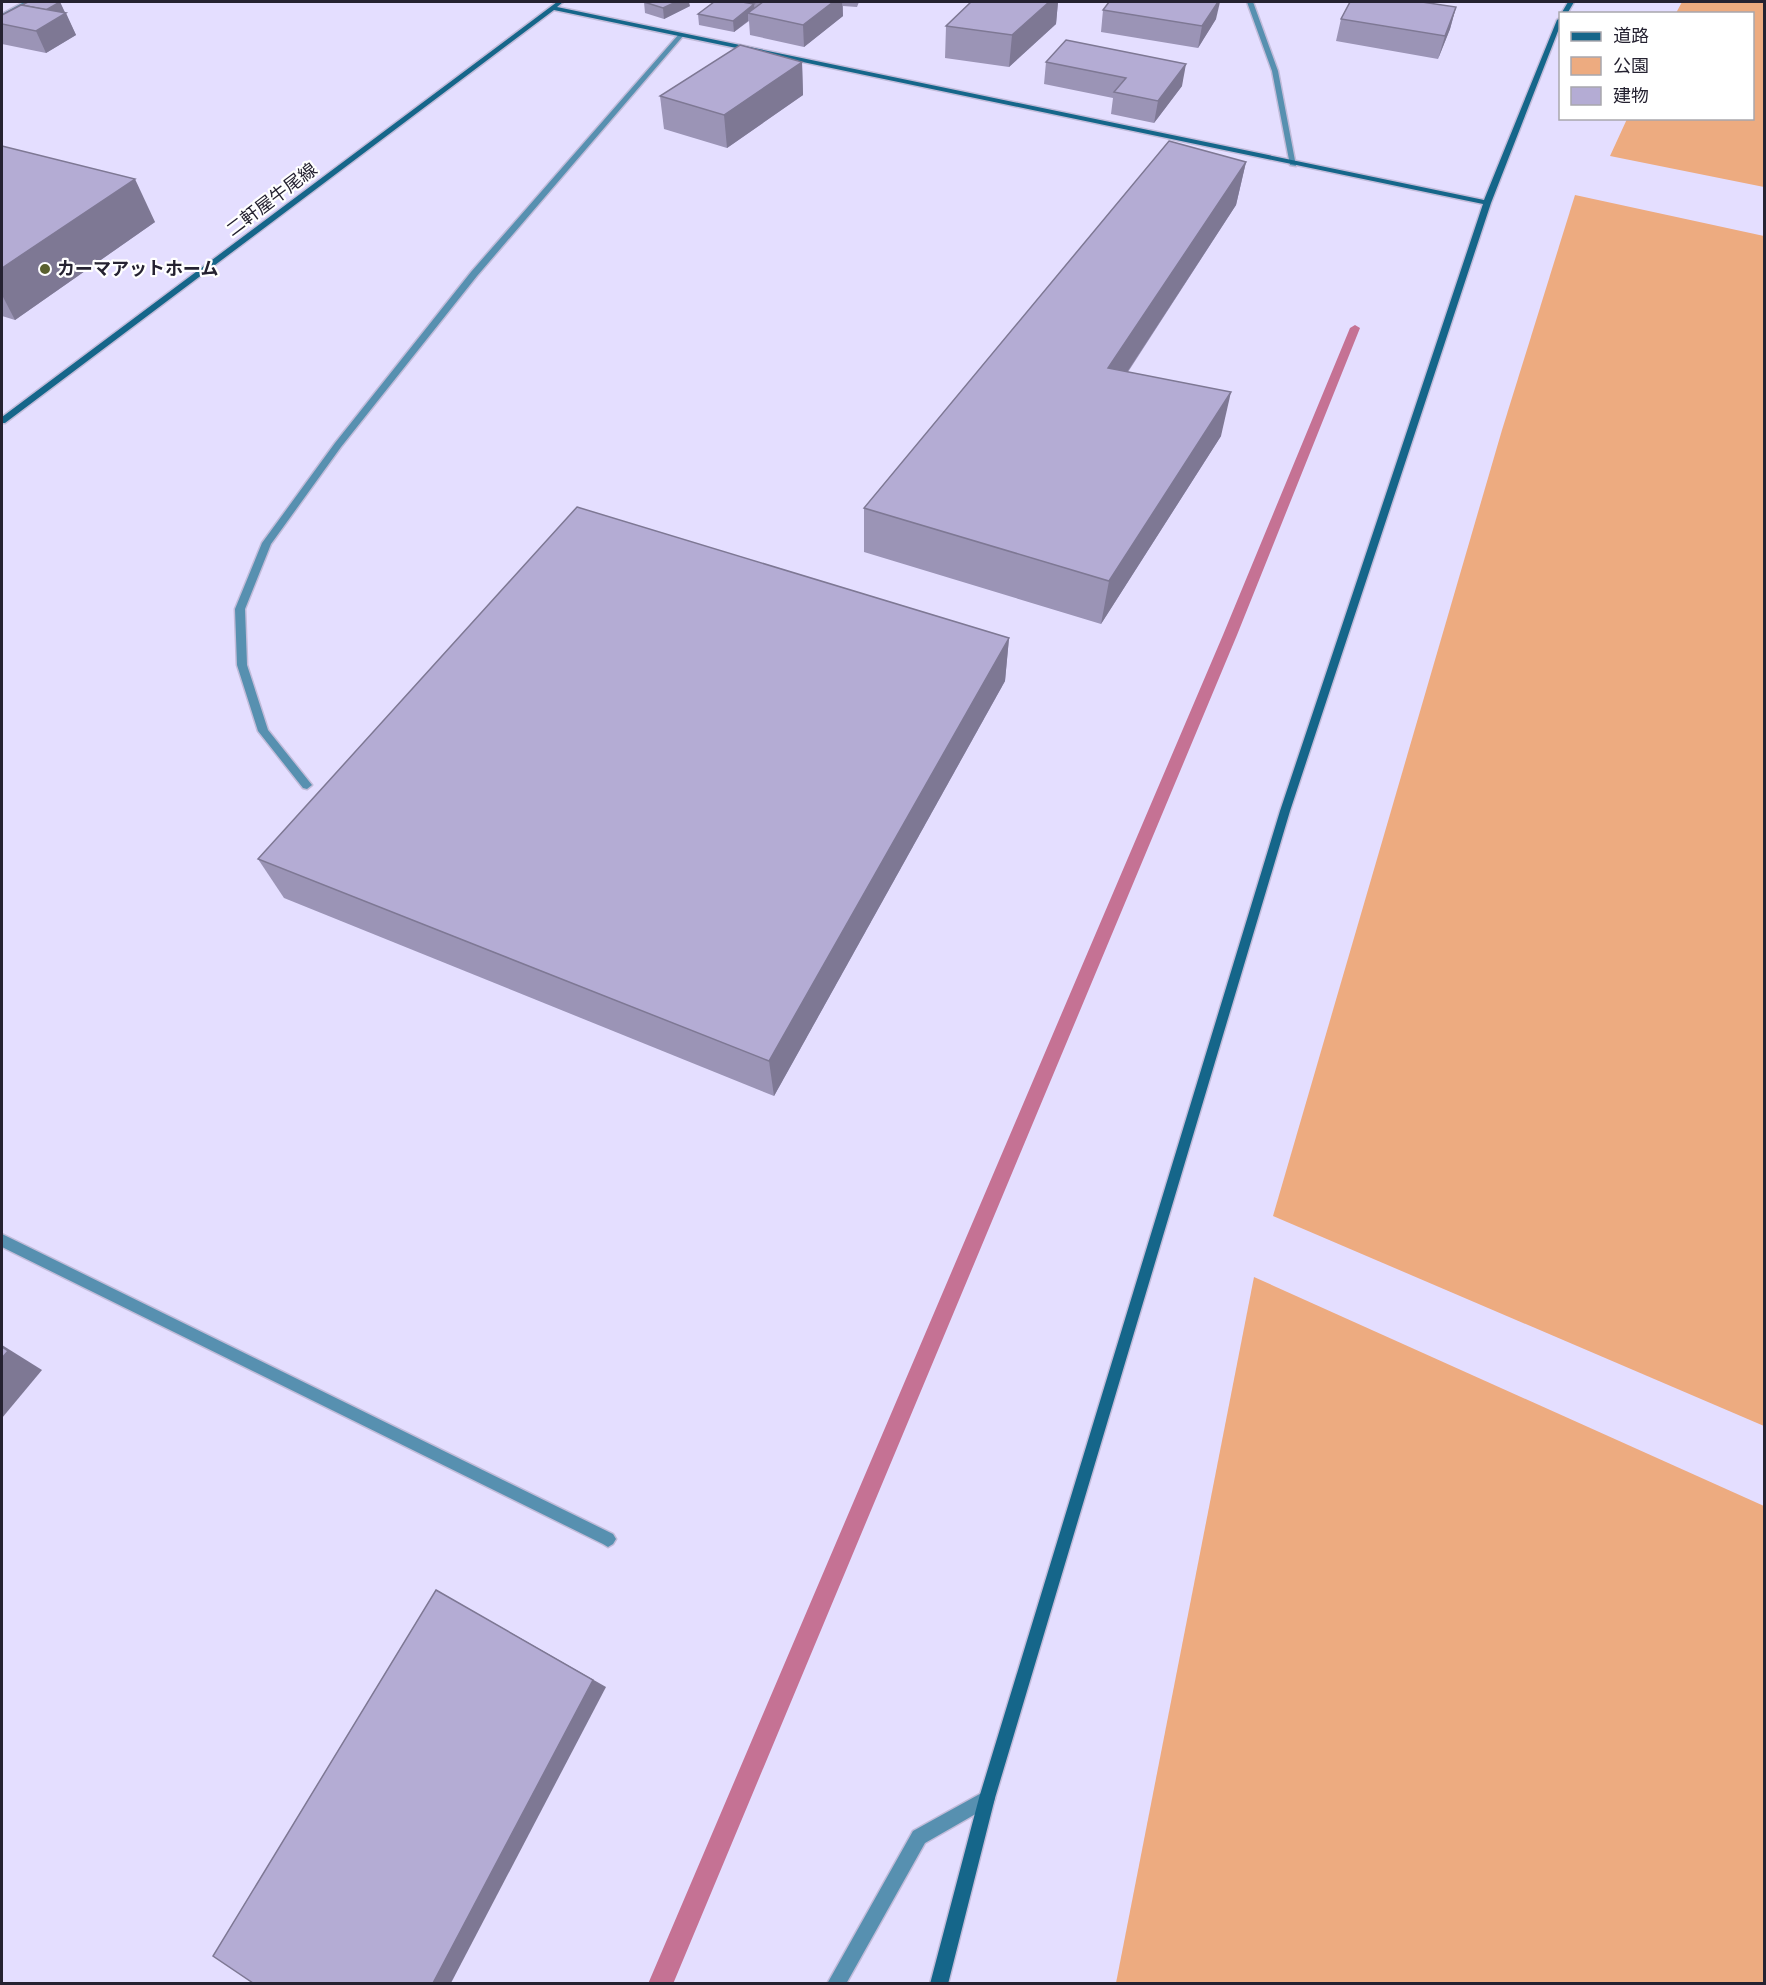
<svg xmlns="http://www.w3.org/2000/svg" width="1766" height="1985" font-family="'Sofia Sans Condensed','Noto Sans JP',sans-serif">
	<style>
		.green { fill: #edab80 }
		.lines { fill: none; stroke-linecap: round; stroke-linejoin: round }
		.stream { fill: #c57294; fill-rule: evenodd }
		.lane-casing { stroke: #c2bcda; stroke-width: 3 }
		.street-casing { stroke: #c2bcda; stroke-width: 3 }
		.secondary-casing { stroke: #c2bcda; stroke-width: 3 }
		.lane { fill: #5790b0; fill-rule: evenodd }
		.street { fill: #5790b0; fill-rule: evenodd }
		.secondary { fill: #15668a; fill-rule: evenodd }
		.wall { fill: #9b94b6 }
		.shaded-wall { fill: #7e7894 }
		.building { fill: #b4acd4; stroke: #7e7894; stroke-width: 1.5 }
		.poi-dot { fill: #5a602e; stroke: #fff; stroke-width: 2 }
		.labels { text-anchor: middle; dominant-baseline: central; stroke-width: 4.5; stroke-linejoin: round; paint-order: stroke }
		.far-street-label { font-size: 18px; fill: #252231; stroke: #fff }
		.far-poi-label { font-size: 18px; font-weight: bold; fill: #252231; stroke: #fff; text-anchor: start }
	</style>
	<rect width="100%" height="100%" fill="#e4deff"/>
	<g class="green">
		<path d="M1682,2h82v185l-154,-31 17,-37 125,-1v-104l-76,-1z"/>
		<path d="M1575,195l189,41v1190l-491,-210 229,-786z"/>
		<path d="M1254,1277l510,229v477h-648z"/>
	</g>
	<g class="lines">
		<path class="stream" d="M1355,325l5,3 -123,307 -564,1349h-25l575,-1349 127,-307z"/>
		<defs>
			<path id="lane" d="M679,34l5,1 -207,241 -136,171 -70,97 -26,65 2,56 21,65 44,55 -5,4 -4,-1 -45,-57 -21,-66 -2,-56 27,-66 73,-100 136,-171z"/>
			<g id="street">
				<path d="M24,2h7l-29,16v-4z"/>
				<path d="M1247,2h6l25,69 18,95 -6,-1 -18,-94z"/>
				<path d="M2,1234l611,300 3,5 -3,5 -5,3 -5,-3 -601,-297z"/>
				<path d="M987,1790l6,2 2,6 -2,6 -68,39 -79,141h-19l86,-153z"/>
			</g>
			<g id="secondary">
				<path d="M557,2h6l-6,5 927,193 73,-180 3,-2v8l-69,177 -201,608 -295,987 -47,186h-18l49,-186 301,-987 203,-607 -929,-194 -549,413h-3v-6z"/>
				<path d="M1568,2h6l-7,12h-6z"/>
			</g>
		</defs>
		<use href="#lane" class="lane-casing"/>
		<use href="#street" class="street-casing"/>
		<use href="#secondary" class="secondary-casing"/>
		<use href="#lane" class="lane"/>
		<use href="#street" class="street"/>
		<use href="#secondary" class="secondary"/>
	</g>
	<g class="wall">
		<path d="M60,2l16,33 -30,18 -44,-9v-29l20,-10z"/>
		<path d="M644,2l46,4 -26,13 -19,-6z"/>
		<path d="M749,2h110l-2,5 -14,-1v10l-39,31 -54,-12 -1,-14 -15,11 -35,-7 -1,-11 51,-11z"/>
		<path d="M971,2h87l-2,22 -47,43 -64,-9 1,-32z"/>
		<path d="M1456,7l-6,22 -12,30 -102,-18 5,-22z"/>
		<path d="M1103,10l113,9 -18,29 -97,-16z"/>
		<path d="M802,62l1,33 -76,53 -63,-19 -4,-33z"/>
		<path d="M1046,62l136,24 -28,37 -43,-9 2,-16 -69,-14z"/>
		<path d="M2,146l153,76 -140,98 -13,-4z"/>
		<path d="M1246,162l-10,43 -108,167 93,64 -120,188 -237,-72v-44z"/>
		<path d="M1009,638l-4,43 -231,415 -490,-198 -26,-39z"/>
	</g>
	<g class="shaded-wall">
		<path d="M60,2l5,11 -21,-2z"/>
		<path d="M676,2h13l1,4 -26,13 -1,-11z"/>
		<path d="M833,2h9l1,14 -39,31 -1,-22z"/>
		<path d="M1049,2h9l-2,22 -47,43 3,-32z"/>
		<path d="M1218,2h2l-4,17 -18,29 4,-22z"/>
		<path d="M754,4l1,11 -7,-2v8l-14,11 -1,-11z"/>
		<path d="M1456,7l-6,22 -12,30 7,-23z"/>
		<path d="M66,13l10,22 -30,18 -10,-22z"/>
		<path d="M802,62l1,33 -76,53 -3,-33z"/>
		<path d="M1186,64l-4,22 -28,37 4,-22z"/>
		<path d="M1246,162l-10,43 -135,207 7,-44z"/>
		<path d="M135,179l20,43 -140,98 -13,-25v-27z"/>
		<path d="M1231,392l-10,44 -120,188 8,-43z"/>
		<path d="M1009,638l-4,43 -231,415 -5,-35z"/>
		<path d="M2,1345l40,25 -40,48z"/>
		<path d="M436,1590l170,97 -155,296h-18z"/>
	</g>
	<g class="building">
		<path d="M28,2h32l-14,8 -24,-5z"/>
		<path d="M644,2h32l-13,6z"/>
		<path d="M714,2h28l12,2 -21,17 -35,-7z"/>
		<path d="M763,2h70l-30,23 -55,-12z"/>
		<path d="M971,2h78l-37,33 -66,-9z"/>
		<path d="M1109,2h109l-16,24 -99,-16z"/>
		<path d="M1350,2h72l34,5 -11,29 -104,-17z"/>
		<path d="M21,5l45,8 -30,18 -34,-7v-9z"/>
		<path d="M1066,40l120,24 -28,37 -44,-9 12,-14 -80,-16z"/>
		<path d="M740,45l62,17 -78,53 -64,-19z"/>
		<path d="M1169,141l77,21 -138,206 123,24 -122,189 -245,-73z"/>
		<path d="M2,146l133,33 -133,89z"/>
		<path d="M577,507l432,131 -240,423 -511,-202z"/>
		<path d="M2,1347l6,4 -6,7z"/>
		<path d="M436,1590l157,90 -160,303h-180l-40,-27z"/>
	</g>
	<circle class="poi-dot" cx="45" cy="269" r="6"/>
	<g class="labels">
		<g class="far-street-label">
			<text transform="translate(272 200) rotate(-37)">二軒屋牛尾線</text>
		</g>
		<g class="far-poi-label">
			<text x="57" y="269">カーマアットホーム</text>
		</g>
	</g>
	<rect width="1766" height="1985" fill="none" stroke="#252231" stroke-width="6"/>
	<rect x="1559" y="12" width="195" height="108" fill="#ffffff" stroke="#a8a7ad" stroke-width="1.5"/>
	<rect x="1571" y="32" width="30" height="9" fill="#15668a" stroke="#a8a7ad" stroke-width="1.5"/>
	<text x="1613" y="42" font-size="18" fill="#252231">道路</text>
	<rect x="1571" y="57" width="30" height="18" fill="#edab80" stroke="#a8a7ad" stroke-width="1.5"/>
	<text x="1613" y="72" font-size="18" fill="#252231">公園</text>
	<rect x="1571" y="87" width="30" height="18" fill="#b4acd4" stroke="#a8a7ad" stroke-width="1.5"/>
	<text x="1613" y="102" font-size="18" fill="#252231">建物</text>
</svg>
